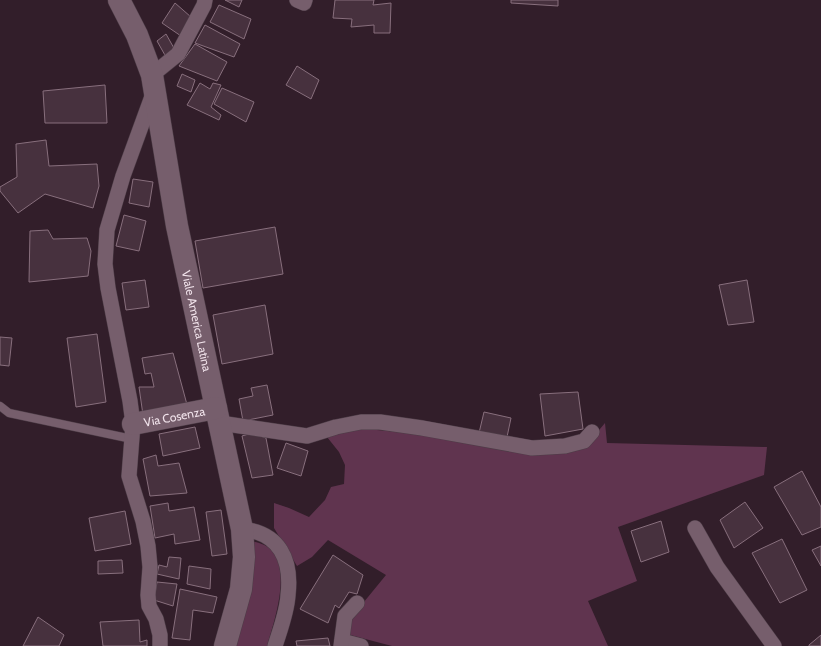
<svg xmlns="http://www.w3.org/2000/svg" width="821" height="646" font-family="Cabin,sans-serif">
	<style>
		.green { fill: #60344f }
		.building { fill: #47313e; stroke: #886f7d }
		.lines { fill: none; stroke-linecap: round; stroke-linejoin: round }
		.lane-casing { stroke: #4d3d47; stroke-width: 9 }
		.street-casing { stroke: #4d3d47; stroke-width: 16 }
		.secondary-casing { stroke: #4d3d47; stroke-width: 23 }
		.lane { stroke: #765e6c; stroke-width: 8 }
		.street { stroke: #765e6c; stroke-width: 15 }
		.secondary { stroke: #765e6c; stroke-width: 22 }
		.labels { text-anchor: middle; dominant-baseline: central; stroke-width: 4; stroke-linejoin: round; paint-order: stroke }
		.street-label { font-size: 12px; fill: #f1e3eb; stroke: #281521 }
	</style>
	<rect width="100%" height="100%" fill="#321e2a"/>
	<g class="green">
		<path d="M605,423l2,20 160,4 -3,28 -146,52 19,54 -49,20 20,45h-216l-42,-11v-16l36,-44 -58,-35 -16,17 -15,9 -23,-38v-25l15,5 20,9 16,-17 6,-13 13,-3 1,-19 -6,-13 -12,-15 20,-8 30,1 34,3 88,15 89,-5z"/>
		<path d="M250,541c7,1 18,4 22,10 19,21 2,71 -5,95h-33z"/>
	</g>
	<g class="building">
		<path d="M225,0h17l-3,7z"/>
		<path d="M335,0h39l-1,5 18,-2 -1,30h-16v-8l-23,2 1,-8 -19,-1z"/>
		<path d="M511,0h47v6l-47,-3z"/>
		<path d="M175,3l16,14 -10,19 -19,-13z"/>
		<path d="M219,5l32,14 -7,20 -34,-17z"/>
		<path d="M205,25l35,19 -6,13 -39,-14z"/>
		<path d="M166,34l9,16 -9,7 -9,-16z"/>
		<path d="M195,44l32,18 -10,19 -38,-15z"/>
		<path d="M297,66l22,14 -8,19 -25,-14z"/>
		<path d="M182,74l13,6 -4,12 -14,-6z"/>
		<path d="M200,83l10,6 3,-6 8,2 -10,22 10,8 -2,5 -32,-15z"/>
		<path d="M105,85l2,38h-62l-2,-32z"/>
		<path d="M222,88l32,14 -8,20 -32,-18z"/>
		<path d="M46,140l3,26 48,-2 2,22 -6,22 -48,-14 -27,19 -18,-22v-4l17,-10 -1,-33z"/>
		<path d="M133,179l20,3 -4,25 -20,-4z"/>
		<path d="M124,215l22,6 -7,30 -23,-5z"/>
		<path d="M275,227l8,47 -80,14 -8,-47z"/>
		<path d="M48,230l5,9 34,-1 4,13 -3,25 -59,6 1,-51z"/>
		<path d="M145,280l4,27 -23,3 -4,-27z"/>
		<path d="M747,280l7,42 -26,3 -9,-40z"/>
		<path d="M265,305l8,49 -51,10 -9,-49z"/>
		<path d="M97,334l9,68 -30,5 -9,-69z"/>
		<path d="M0,337l12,1 -3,28 -9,-1z"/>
		<path d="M173,353l16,59 -46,3 -4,-28h15l-3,-14 -6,1 -3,-16z"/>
		<path d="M267,385l6,30 -30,6 -4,-22 14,-3 -2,-8z"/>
		<path d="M578,392l5,37 -38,7 -5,-42z"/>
		<path d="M484,412l27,6 -4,19 -28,-4z"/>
		<path d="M195,427l5,21 -37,8 -4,-22z"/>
		<path d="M252,433l14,5 7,37 -21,3 -10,-42z"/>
		<path d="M286,443l22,8 -7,25 -24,-8z"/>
		<path d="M156,455l2,11 21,-3 8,30 -37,3 -7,-37z"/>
		<path d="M802,471l19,36v20l-19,8 -28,-48z"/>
		<path d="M745,502l18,26 -29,20 -14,-28z"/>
		<path d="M168,503l1,8 25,-4 6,33 -25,4 -1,-10 -19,4 -5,-32z"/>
		<path d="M221,510l6,44 -15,2 -6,-44z"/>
		<path d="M125,511l6,33 -36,7 -6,-33z"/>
		<path d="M661,521l8,31 -28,10 -10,-31z"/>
		<path d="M782,539l25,51 -27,13 -28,-50z"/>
		<path d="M821,546v20l-9,-16z"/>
		<path d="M333,555l30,20 -6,19 -8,-2 -10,16 -4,-3 -7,18 -28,-14z"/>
		<path d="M169,557l12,1 -2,21 -22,-5 2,-9 8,2z"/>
		<path d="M122,560l1,13 -25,1v-13z"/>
		<path d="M189,566l22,3 -1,20 -23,-5z"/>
		<path d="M157,582l20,2 -4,22 -19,-6z"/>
		<path d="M180,589l37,8 -4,16 -20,-3 -3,30 -18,-2z"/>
		<path d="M38,617l26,18 -5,11h-36z"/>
		<path d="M139,620l1,22 7,-2v6h-44l-3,-24z"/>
		<path d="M821,635v11h-12v-1z"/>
		<path d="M328,638l2,8h-33l-1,-5z"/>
	</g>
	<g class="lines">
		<defs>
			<path id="lane" d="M0,406l9,7 123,26"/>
			<g id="street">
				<path d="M297,0l7,3 1,-3"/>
				<path d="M152,75l26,-21 26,-49 1,-5"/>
				<path d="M154,91l-31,85 -16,54 -2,34 3,24 22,113 3,23 -4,52 14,45 5,25 2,21 -2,28 1,11 7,13 4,16v11"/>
				<path d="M220,423l87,13 29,-9 25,-5h19l42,6 110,20 33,-2 19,-5 8,-9"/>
				<path d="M695,528l22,39 57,79"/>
				<path d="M242,529c38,4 50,31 46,66 -1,17 -8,35 -13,51"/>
				<path d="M342,641l19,5"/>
				<path d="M341,646l4,-30 12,-13"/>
			</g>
			<g id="secondary">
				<path id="s1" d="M119,0l18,35 15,40 25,151 65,303 2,28 -3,32 -16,57"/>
				<path id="s2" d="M133,424l83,-16"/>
			</g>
		</defs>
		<use href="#lane" class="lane-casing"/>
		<use href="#street" class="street-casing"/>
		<use href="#secondary" class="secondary-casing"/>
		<use href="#lane" class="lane"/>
		<use href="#street" class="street"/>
		<use href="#secondary" class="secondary"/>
	</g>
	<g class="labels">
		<g class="street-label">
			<text stroke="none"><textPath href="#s1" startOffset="332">Viale America Latina</textPath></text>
			<text stroke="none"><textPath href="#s2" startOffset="42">Via Cosenza</textPath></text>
		</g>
	</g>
</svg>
